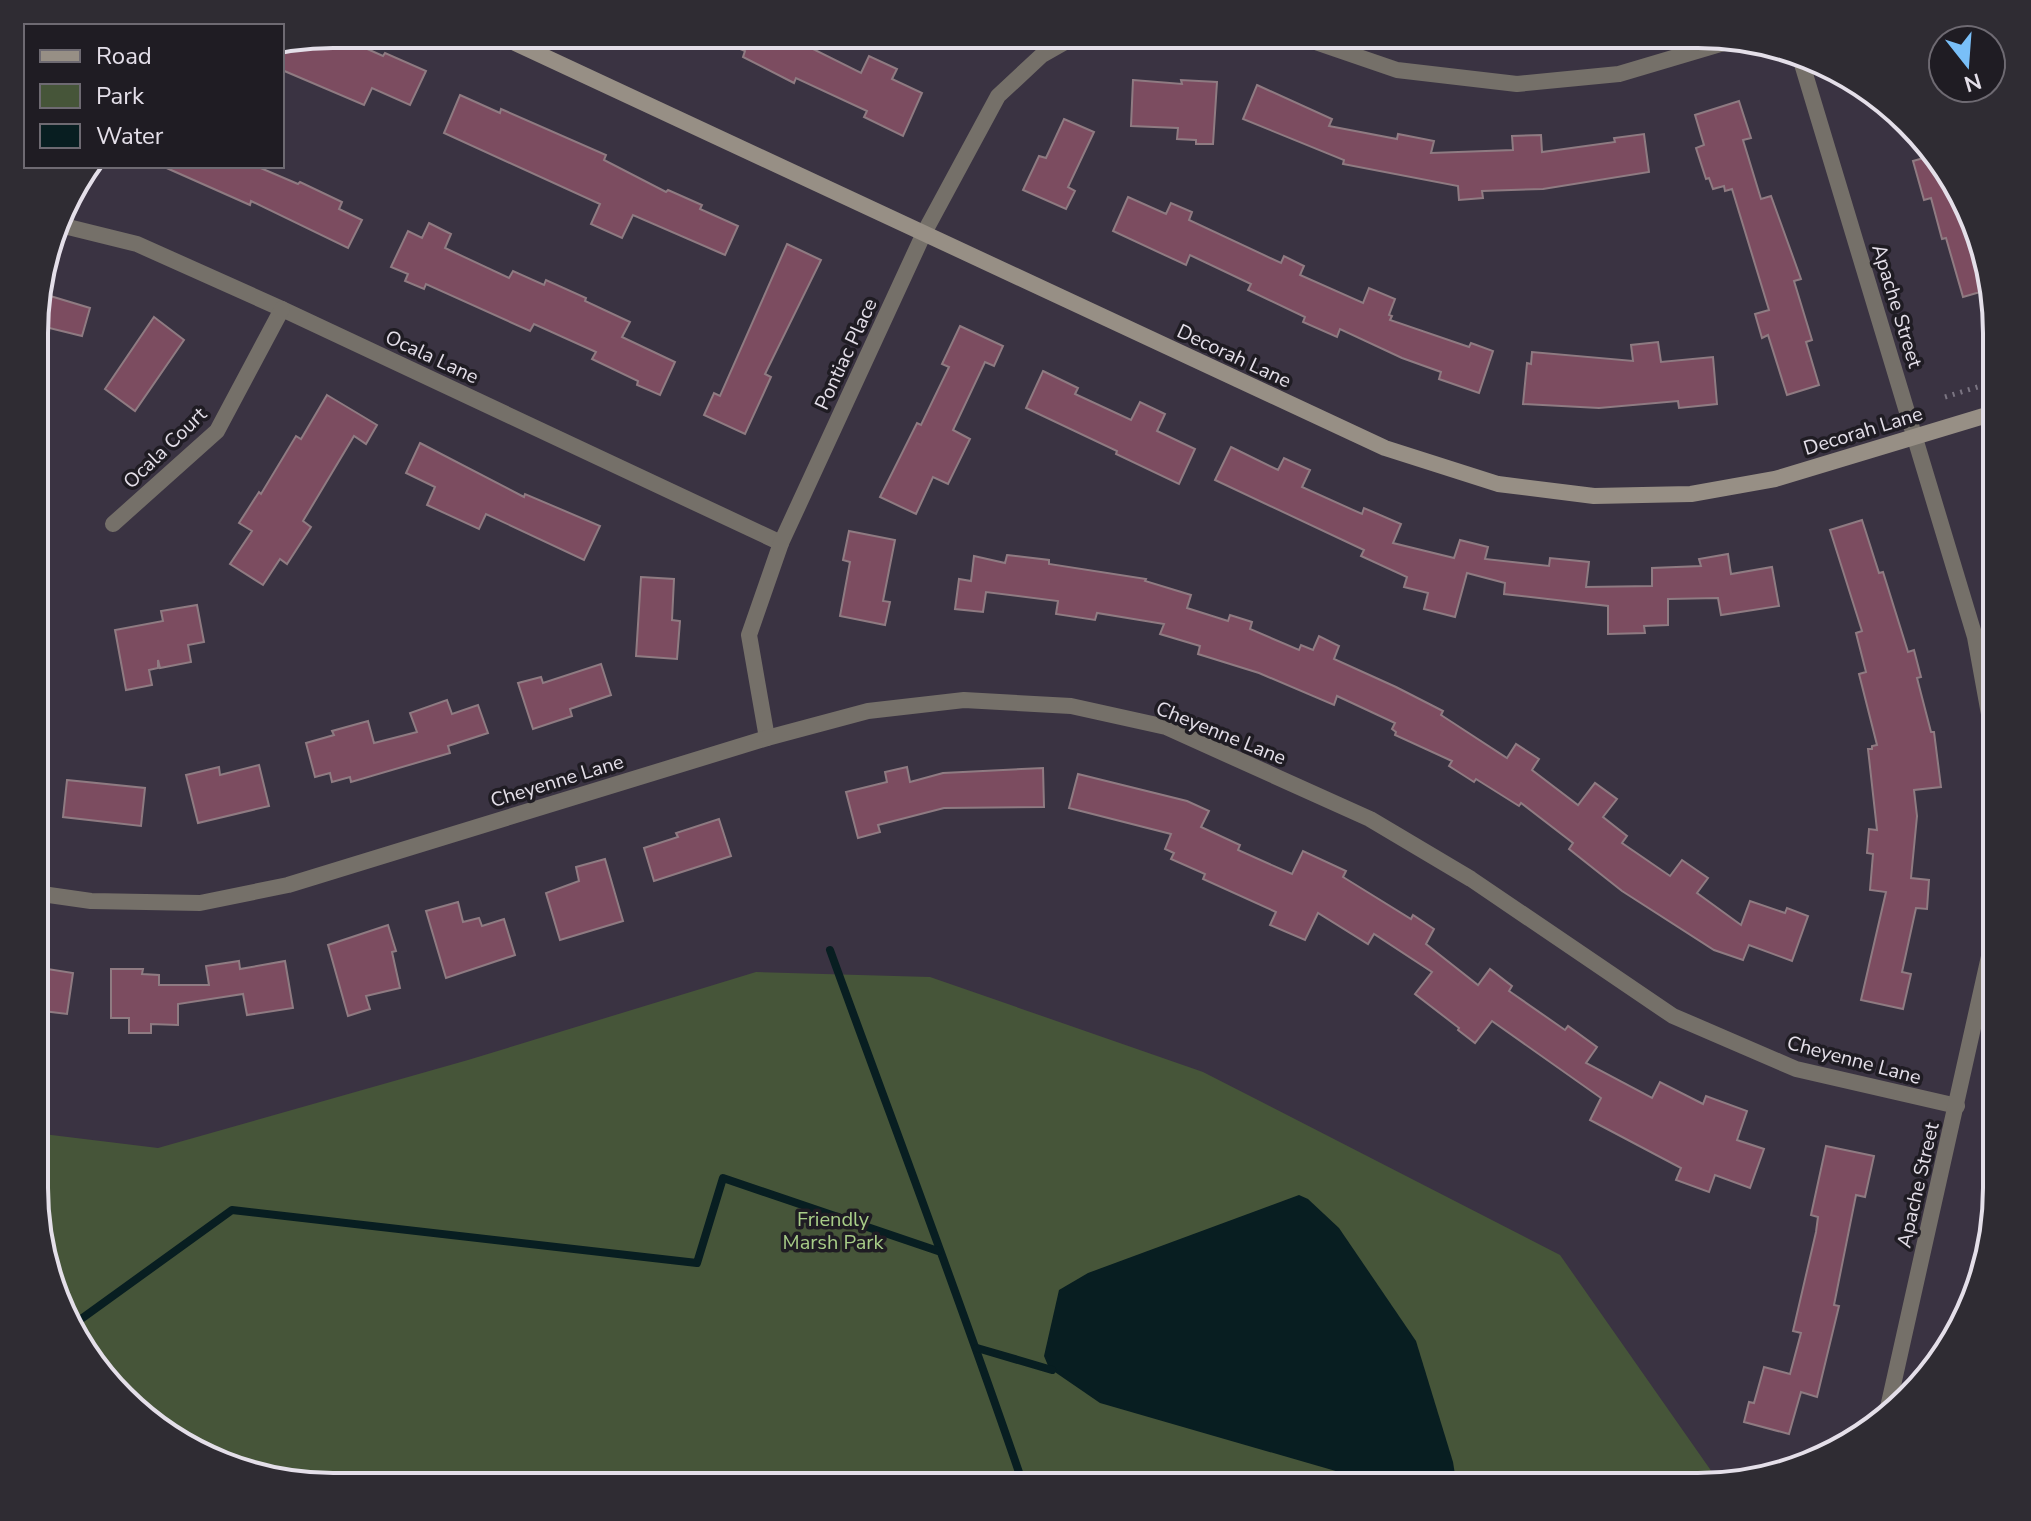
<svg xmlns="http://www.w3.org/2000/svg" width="2031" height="1521" font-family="'Nunito Sans',sans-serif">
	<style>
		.green { fill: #465539 }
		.water { fill: #081e21 }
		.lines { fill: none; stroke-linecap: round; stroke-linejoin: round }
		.stream { stroke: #081e21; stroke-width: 8 }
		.building { fill: #7c4c60; stroke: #8f7b82; stroke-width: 2 }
		.path { stroke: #7b7582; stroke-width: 5; stroke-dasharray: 2 6; stroke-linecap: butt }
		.street { stroke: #757069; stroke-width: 16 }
		.secondary { stroke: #978f85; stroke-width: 16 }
		.labels { text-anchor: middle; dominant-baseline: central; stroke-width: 7; stroke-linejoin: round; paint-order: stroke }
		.street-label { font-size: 20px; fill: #e4dfe9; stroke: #1f1c23 }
		.park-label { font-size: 20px; fill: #a8cd88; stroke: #1f1c23 }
		.rim { fill: none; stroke: #e4dfe9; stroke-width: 4 }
	</style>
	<rect width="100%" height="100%" fill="#3a3342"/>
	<path class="green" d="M756,972l174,5 273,95 357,183 159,227 -21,5 -1384,-1 -95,-22 -83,-51 -71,-92 -30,-113v-75l123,15 310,-88z"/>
	<path class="water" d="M1299,1195l9,4 31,29 77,113 37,121 4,25h-66l-291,-84 -51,-35 -5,-12 15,-66 29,-17z"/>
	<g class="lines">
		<g class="stream">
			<path d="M830,950c65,179 133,357 194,537"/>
			<path d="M70,1327l162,-117 465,53 26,-85 215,73"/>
			<path d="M977,1348l75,22"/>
		</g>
	</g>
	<g class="building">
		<path d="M705,34h78l78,39 8,-17 28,13 -5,10 30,14 -19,43 -39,-19 3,-6 -71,-33 -2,5 -51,-26 2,-6z"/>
		<path d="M327,35l19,9 1,-4 36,16 2,-3 41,18 -16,34 -38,-17 -8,17 -82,-35v-28z"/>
		<path d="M1133,80l49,4 -1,-4 36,2 -4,62h-17v-4l-19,-1 1,-11 -47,-2z"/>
		<path d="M1257,85l75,34 -3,7 68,13 1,-5 36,7 -3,12 82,-3 -1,-14 29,-1 1,17 73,-10 -1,-4 30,-4 5,38 -106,17 -61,2 1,7 -24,2 -1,-14 -115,-22 1,-4 -101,-41z"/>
		<path d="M460,95l40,18 1,-4 105,46 -2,5 62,32 2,-2 34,15 -2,4 38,17 -13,29 -92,-40 -11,23 -31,-14 9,-20 -156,-71z"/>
		<path d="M1739,101l12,37 -8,2 18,59 10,-3 30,83 -7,2 18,59 -6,2 13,43 -32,10 -19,-60 -6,3 -7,-24 14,-4 -37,-121 -7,2 -1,-5 -11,3 -4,-11 -3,1 -10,-31 8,-3 -9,-30z"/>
		<path d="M1064,119l30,13 -26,55 7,4 -9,18 -43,-19 16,-34 7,2z"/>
		<path d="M1931,156l34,43 22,91 -24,7 -17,-59 -4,1 -11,-41 -7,2 -11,-39z"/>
		<path d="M162,166h94l42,18 2,-2 42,20 -3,7 23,11 -14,28 -97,-47 -1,4z"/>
		<path d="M1128,197l38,17 5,-11 21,9 -3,8 92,43 3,-7 20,10 -4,9 63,28 6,-15 26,11 -6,16 3,1 -2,4 79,27 2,-4 22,8 -14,42 -40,-14 2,-7 -39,-14 -62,-29 -3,8 -34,-15 2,-5 -57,-27 3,-6 -61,-29 -4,10 -73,-34z"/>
		<path d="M429,223l22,11 -6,14 64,30 4,-7 31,14 2,-5 40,18 -1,3 45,21 -8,15 53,25 -15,33 -23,-10 1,-4 -46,-22 4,-7 -62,-28 -4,7 -104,-47 -2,5 -19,-8 3,-7 -17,-7 17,-36 14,7z"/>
		<path d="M787,244l34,16 -56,114 6,3 -26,57 -41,-19 10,-22 6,3z"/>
		<path d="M37,292l53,16 -8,28 -45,-11z"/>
		<path d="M154,317l30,23 -49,71 -30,-22z"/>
		<path d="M960,326l43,20 -9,20 -9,-4 -32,68 17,9 -22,45 -15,-7 -17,37 -36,-17 37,-74 4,2 28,-58 -7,-3z"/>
		<path d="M1658,342l3,20 52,-5 4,47 -38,4 -1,-7 -79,7 -76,-4 4,-41 4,1 1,-12 101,9 -2,-16z"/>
		<path d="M1043,371l35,17 -3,6 56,26 9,-18 25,12 -8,17 38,18 -16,35 -63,-30 1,-3 -91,-43z"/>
		<path d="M327,395l50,30 -11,19 -12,-8 -51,85 8,6 -24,37 -7,-5 -17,26 -33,-21 22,-33 -13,-8 20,-31 2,2 35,-58 5,3z"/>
		<path d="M420,443l104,54 1,-3 75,32 -16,34 -98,-46 -7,15 -52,-24 8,-18 -29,-14z"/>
		<path d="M1231,447l47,23 6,-12 26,12 -8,17 60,27 2,-6 37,16 -8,19 61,15 6,-18 28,7 -3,12 64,7 1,-8 39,4 -3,25 66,-1v-18l49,-2 -2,-7 29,-5 3,20 41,-7 7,39 -58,9 -3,-17 -50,1v26l-24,1 1,7 -37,1v-28l-104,-12 1,-11 -38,-10 -12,44 -31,-8 4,-16 -24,-6 3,-10 -46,-21 3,-6 -149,-70z"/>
		<path d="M1862,520l17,53 4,-1 25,80 6,-2 7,27 -4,1 14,54h3l7,55 -27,3 3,26 -6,62 18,2 -2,29 -11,-1 -14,64 9,2 -8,35 -42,-9 25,-108 -16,-2 3,-36 -6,-1 2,-24 8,1 -9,-81h4v-3l5,-1 -18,-71 7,-2 -10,-39 6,-2 -32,-101z"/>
		<path d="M849,531l46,9 -12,61 7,1 -5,23 -45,-9 10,-54 -7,-2z"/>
		<path d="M1007,555l42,5v4l97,15 -1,2 46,14 -4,13 41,13 2,-6 22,7 -2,7 49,21 2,-5 12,5 6,-14 20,10 -5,13 62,28 47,24 -2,4 66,43 9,-14 23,15 -7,11 46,35 17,-22 22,16 -14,18 24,19 -5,7 48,33 12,-16 26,18 -11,15 44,32 9,-24 35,12 2,-5 21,8 -16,45 -43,-16 -6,15 -29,-10 -92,-59 -53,-42 4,-6 -52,-40 -2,3 -43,-27 -2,3 -25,-16 3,-5 -57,-26 1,-3 -4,-3 3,-6 -58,-27 -3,9 -75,-32 -61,-19 2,-8 -40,-12 4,-10 -67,-11 -2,7 -39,-6 2,-13 -72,-9 -3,20 -28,-3 4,-30 12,2 3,-25 31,7z"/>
		<path d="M641,577l33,2 -2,41 8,1 -3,38 -41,-3z"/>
		<path d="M197,605l7,37 -16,3 3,17 -31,6 -2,-8v8l-9,2 3,15 -26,5 -11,-60 48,-9 -2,-10z"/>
		<path d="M601,664l10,31 -41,14 2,7 -39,13 -15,-46 23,-6 2,6z"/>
		<path d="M447,700l5,14 26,-9 10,28 -40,13 2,7 -99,29 -1,-5 -18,5 -2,-9 -15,4 -9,-34 28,-8 -2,-4 36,-10 6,22 43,-11 -7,-19z"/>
		<path d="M259,765l10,41 -71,17 -12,-48 33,-8 1,8z"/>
		<path d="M907,767l3,15 33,-9 100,-5 1,39 -100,1 -66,17 2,7 -22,6 -12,-46 41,-10 -2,-10z"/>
		<path d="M1078,774l109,27 22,10 -8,16 39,18 -2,5 54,24 11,-23 43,20 -3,6 68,42 2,-4 21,14 -8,15 52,41 12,-16 22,17 -3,5 56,39 3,-4 29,21 -11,16 66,35 8,-16 43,22 3,-8 41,15 -10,29 27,9 -14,39 -35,-13 -6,17 -33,-12 5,-12 -91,-48 11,-22 -109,-77 -17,22 -17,-13 1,-2 -44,-34 17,-22 -58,-38 -6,10 -50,-31 -13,27 -35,-15 6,-13 -73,-33 2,-5 -34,-15 3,-6 -9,-4 6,-15 -102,-26z"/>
		<path d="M67,780l78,8 -4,38 -78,-9z"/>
		<path d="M719,819l12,37 -77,25 -10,-33 34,-11 -2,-4z"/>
		<path d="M605,859l18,62 -63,19 -14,-47 33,-12 -3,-14z"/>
		<path d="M458,902l5,20 16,-4 3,8 22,-7 11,36 -69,23 -20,-67z"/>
		<path d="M388,925l8,26 -4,1 8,36 -34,8 4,13 -22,7 -20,-71z"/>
		<path d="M239,961l1,8 45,-8 8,47 -46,7 -4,-21 -65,10v21l-27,-1v9h-22v-15h-18v-49h32l-1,5 17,1v10h50l-3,-19z"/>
		<path d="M35,967l38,6 -6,41 -32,-4z"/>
		<path d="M1826,1146l48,10 -9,41 -9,-2 -22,110 5,1 -22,91 -16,-5 -12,42 -45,-12 5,-20 5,1 10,-36 26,7 11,-41 -8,-2 23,-99 2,-15 -7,-2z"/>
	</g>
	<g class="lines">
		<path class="path" d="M1945,397l52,-16"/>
		<g class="street">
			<path d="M1292,34l105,36 120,14 102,-10 118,-35"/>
			<path d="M1799,54l176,583 22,121"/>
			<path d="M60,225l77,19 145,65 499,234"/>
			<path d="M113,524l104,-93 65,-122"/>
			<path d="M767,738l-18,-103 32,-92 143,-310 74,-137 44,-41 37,-21"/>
			<path d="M35,893l56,8 109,2 88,-18 479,-147 101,-27 96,-11 107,6 95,21 204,92 101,60 202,137 123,53 161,37"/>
			<path d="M1887,1412l103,-460 7,-82"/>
		</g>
		<path class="secondary" d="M496,34l889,414 113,36 96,12 97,-2 84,-15 222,-67"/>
	</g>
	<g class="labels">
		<g class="street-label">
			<text transform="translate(1897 306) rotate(73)">Apache Street</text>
			<text transform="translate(846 354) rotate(-65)">Pontiac Place</text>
			<text transform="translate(1234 356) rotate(25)">Decorah Lane</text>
			<text transform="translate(432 357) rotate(25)">Ocala Lane</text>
			<text transform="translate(1863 431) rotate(-17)">Decorah Lane</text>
			<text transform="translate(165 448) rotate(-44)">Ocala Court</text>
			<text transform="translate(1221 733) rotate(22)">Cheyenne Lane</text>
			<text transform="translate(557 781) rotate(-17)">Cheyenne Lane</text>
			<text transform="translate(1854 1060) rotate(15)">Cheyenne Lane</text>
			<text transform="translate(1918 1185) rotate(-77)">Apache Street</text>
		</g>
		<g class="park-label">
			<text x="833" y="1219">Friendly<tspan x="833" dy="23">Marsh Park</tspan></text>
		</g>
	</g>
	<path d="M0 0H2031V1521H0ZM333 48H1698A285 285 0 0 1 1983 333V1188A285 285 0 0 1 1698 1473H333A285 285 0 0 1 48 1188V333A285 285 0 0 1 333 48Z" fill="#2f2c33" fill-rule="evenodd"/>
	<path class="rim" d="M333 48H1698A285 285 0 0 1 1983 333V1188A285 285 0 0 1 1698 1473H333A285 285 0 0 1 48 1188V333A285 285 0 0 1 333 48Z"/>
	<rect x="24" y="24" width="260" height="144" fill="#1f1c23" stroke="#6e6a72" stroke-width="2"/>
	<rect x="40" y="50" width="40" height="12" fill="#978f85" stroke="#6e6a72" stroke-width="2"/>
	<text x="96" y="64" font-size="24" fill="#e4dfe9">Road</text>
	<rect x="40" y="84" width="40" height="24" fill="#465539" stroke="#6e6a72" stroke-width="2"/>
	<text x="96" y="104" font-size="24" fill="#e4dfe9">Park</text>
	<rect x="40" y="124" width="40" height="24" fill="#081e21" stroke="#6e6a72" stroke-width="2"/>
	<text x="96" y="144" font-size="24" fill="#e4dfe9">Water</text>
	<g transform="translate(1967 64) rotate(163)"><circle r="38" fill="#1f1c23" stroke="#6e6a72" stroke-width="2"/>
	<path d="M0-6L14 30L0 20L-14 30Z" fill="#79bff8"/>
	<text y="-12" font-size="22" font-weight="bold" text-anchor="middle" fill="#e4dfe9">N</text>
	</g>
</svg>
